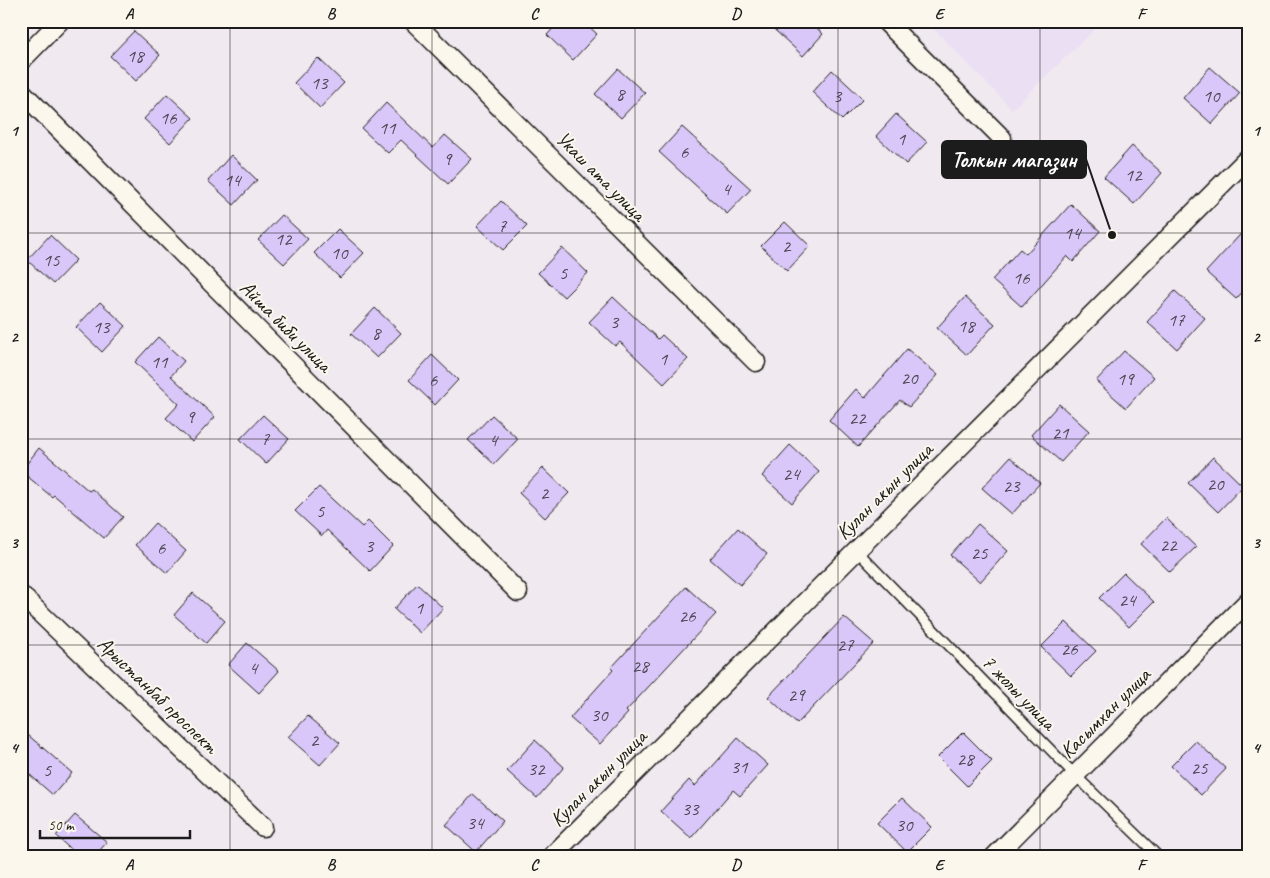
<svg xmlns="http://www.w3.org/2000/svg" width="1270" height="878" font-family="Caveat,sans-serif">
	<style>
		.built { fill: #eadff3 }
		.building { fill: #dac7f9; stroke: #1c1c1c }
		.lines { fill: none; stroke-linecap: round; stroke-linejoin: round }
		.service-casing { stroke: #1c1c1c; stroke-width: 12 }
		.minor-casing { stroke: #1c1c1c; stroke-width: 21 }
		.service { stroke: #fbf7ec; stroke-width: 9 }
		.minor { stroke: #fbf7ec; stroke-width: 18 }
		.grid { fill: none; stroke: #1c1c1c; stroke-width: 1; stroke-opacity: 0.55 }
		.labels { text-anchor: middle; dominant-baseline: central; stroke-width: 4; stroke-linejoin: round; paint-order: stroke }
		.number-label { font-size: 19px; fill: #4c4753 }
		.street-label { font-size: 21px; fill: #1c1c1c; stroke: #fbf7ec }
		.leader { fill: none; stroke: #1c1c1c; stroke-width: 2 }
		.callout-dot { fill: #1c1c1c; stroke: #fbf7ec; stroke-width: 2 }
		.callout { fill: #1c1c1c; stroke: #1c1c1c; stroke-width: 2 }
		.callout-label { font-size: 22px; text-anchor: middle; font-weight: bold; fill: #fff }
		.neatline { fill: none; stroke: #1c1c1c; stroke-width: 2 }
		.grid-label { font-size: 16px; text-anchor: middle; font-weight: bold; fill: #1c1c1c }
	</style>
	<rect width="100%" height="100%" fill="#f1e9f0"/>
	<filter id="ink" filterUnits="userSpaceOnUse"><feTurbulence type="fractalNoise" baseFrequency=".02" numOctaves="2"/><feDisplacementMap in="SourceGraphic" scale="10" xChannelSelector="R" yChannelSelector="G"/><feConvolveMatrix kernelMatrix="1 2 1 2 8 2 1 2 1" color-interpolation-filters="sRGB"/></filter>
	<g filter="url(#ink)">
		<path class="built" d="M926,21h177l-91,88z"/>
		<g class="building">
			<path d="M560,21h23l14,13 -24,26 -26,-25z"/>
			<path d="M765,21h44l14,13 -20,22z"/>
			<path d="M134,31l26,24 -24,26 -26,-25z"/>
			<path d="M318,58l26,25 -24,25 -26,-25z"/>
			<path d="M1210,67l30,26 -28,31 -29,-26z"/>
			<path d="M618,69l27,24 -24,25 -26,-24z"/>
			<path d="M832,70l31,29 -21,21 -30,-28z"/>
			<path d="M167,94l26,24 -23,25 -26,-24z"/>
			<path d="M386,103l47,45 12,-13 27,24 -24,25 -47,-44 -13,13 -26,-24z"/>
			<path d="M896,114l31,28 -21,22 -30,-28z"/>
			<path d="M682,127l69,62 -24,25 -68,-62z"/>
			<path d="M1132,146l30,27 -28,31 -30,-27z"/>
			<path d="M231,155l26,25 -23,25 -26,-24z"/>
			<path d="M501,201l26,25 -24,24 -26,-24z"/>
			<path d="M1071,204l29,27 -27,31 -6,-6 -45,51 -30,-27 28,-31 6,5z"/>
			<path d="M282,215l26,24 -24,25 -26,-24z"/>
			<path d="M785,222l25,24 -23,25 -26,-25z"/>
			<path d="M1249,225v60l-13,14 -30,-27z"/>
			<path d="M338,229l26,24 -24,25 -26,-25z"/>
			<path d="M50,235l26,25 -23,24 -26,-24z"/>
			<path d="M562,248l26,25 -24,24 -26,-24z"/>
			<path d="M1175,291l30,27 -28,31 -30,-27z"/>
			<path d="M613,297l45,42 4,-4 26,24 -24,25 -44,-42 -5,4 -26,-24z"/>
			<path d="M965,297l30,27 -28,31 -30,-27z"/>
			<path d="M100,302l26,24 -24,26 -26,-25z"/>
			<path d="M375,308l26,25 -24,25 -26,-24z"/>
			<path d="M158,337l26,24 -13,15 44,41 -23,25 -26,-24 13,-14 -44,-42z"/>
			<path d="M907,349l31,26 -29,32 -9,-7 -42,47 -29,-27 27,-31 9,9z"/>
			<path d="M1124,351l30,26 -28,31 -30,-27z"/>
			<path d="M432,355l26,25 -23,25 -26,-25z"/>
			<path d="M1059,404l30,27 -28,31 -30,-27z"/>
			<path d="M263,415l26,24 -23,25 -26,-25z"/>
			<path d="M492,415l26,24 -24,25 -26,-24z"/>
			<path d="M790,445l29,27 -27,31 -30,-27z"/>
			<path d="M39,448l50,43 3,-2 31,28 -19,21 -50,-43 -2,2 -31,-26z"/>
			<path d="M1010,457l30,26 -28,31 -30,-26z"/>
			<path d="M1213,457l30,29 -25,26 -30,-29z"/>
			<path d="M543,468l26,25 -24,25 -26,-25z"/>
			<path d="M319,487l43,40 6,-6 25,25 -23,25 -43,-41 -5,6 -27,-25z"/>
			<path d="M1166,518l30,29 -26,25 -29,-28z"/>
			<path d="M155,523l31,28 -19,22 -32,-28z"/>
			<path d="M978,524l30,27 -28,31 -30,-27z"/>
			<path d="M738,528l29,26 -27,31 -30,-26z"/>
			<path d="M1124,573l30,29 -25,25 -30,-29z"/>
			<path d="M417,584l26,24 -23,25 -26,-24z"/>
			<path d="M686,587l30,27 -90,97 2,2 -28,31 -30,-26 43,-48 -2,-2z"/>
			<path d="M193,593l32,28 -19,22 -32,-28z"/>
			<path d="M844,617l30,26 -77,81 -29,-27z"/>
			<path d="M1066,622l30,29 -25,25 -30,-29z"/>
			<path d="M247,643l32,28 -20,22 -31,-28z"/>
			<path d="M308,716l32,27 -20,22 -32,-28z"/>
			<path d="M21,729l51,44 -19,22 -32,-28z"/>
			<path d="M963,732l29,29 -25,25 -29,-29z"/>
			<path d="M738,738l30,27 -28,31 -7,-6 -42,48 -30,-27 28,-31 6,6z"/>
			<path d="M535,740l29,27 -27,31 -30,-27z"/>
			<path d="M1196,741l30,28 -25,26 -30,-29z"/>
			<path d="M473,794l30,27 -27,31 -30,-27z"/>
			<path d="M902,798l30,29 -25,25 -30,-29z"/>
			<path d="M75,815l32,27 -13,15h-15l-23,-21z"/>
		</g>
		<g class="lines">
			<defs>
				<path id="service" d="M856,550l219,225 84,82"/>
				<g id="minor">
					<path d="M413,21l343,341"/>
					<path d="M885,21l117,117"/>
					<path d="M21,61l39,-40"/>
					<path d="M21,91l497,501"/>
					<path d="M21,595l242,232"/>
					<path d="M551,857l698,-700"/>
					<path d="M994,857l255,-257"/>
				</g>
			</defs>
			<use href="#service" class="service-casing"/>
			<use href="#minor" class="minor-casing"/>
			<use href="#service" class="service"/>
			<use href="#minor" class="minor"/>
		</g>
	</g>
	<path class="grid" d="M230,21v836M432,21v836M635,21v836M838,21v836M1040,21v836M21,233h1228M21,439h1228M21,645h1228"/>
	<g class="labels">
		<g class="number-label">
			<text x="135" y="56">18</text>
			<text x="319" y="83">13</text>
			<text x="620" y="94">8</text>
			<text x="837" y="96">3</text>
			<text x="1211" y="96">10</text>
			<text x="168" y="118">16</text>
			<text x="387" y="128">11</text>
			<text x="901" y="139">1</text>
			<text x="684" y="152">6</text>
			<text x="447" y="159">9</text>
			<text x="1133" y="175">12</text>
			<text x="232" y="180">14</text>
			<text x="726" y="189">4</text>
			<text x="502" y="226">7</text>
			<text x="1072" y="233">14</text>
			<text x="283" y="239">12</text>
			<text x="786" y="246">2</text>
			<text x="339" y="253">10</text>
			<text x="51" y="260">15</text>
			<text x="563" y="273">5</text>
			<text x="1021" y="278">16</text>
			<text x="1176" y="320">17</text>
			<text x="614" y="322">3</text>
			<text x="966" y="326">18</text>
			<text x="101" y="327">13</text>
			<text x="376" y="333">8</text>
			<text x="663" y="359">1</text>
			<text x="159" y="362">11</text>
			<text x="909" y="378">20</text>
			<text x="1125" y="379">19</text>
			<text x="433" y="380">6</text>
			<text x="190" y="417">9</text>
			<text x="857" y="418">22</text>
			<text x="1060" y="433">21</text>
			<text x="265" y="439">7</text>
			<text x="493" y="440">4</text>
			<text x="791" y="474">24</text>
			<text x="1215" y="484">20</text>
			<text x="1011" y="486">23</text>
			<text x="544" y="493">2</text>
			<text x="320" y="511">5</text>
			<text x="1168" y="545">22</text>
			<text x="369" y="546">3</text>
			<text x="161" y="548">6</text>
			<text x="979" y="553">25</text>
			<text x="1127" y="600">24</text>
			<text x="419" y="608">1</text>
			<text x="687" y="616">26</text>
			<text x="845" y="645">27</text>
			<text x="1069" y="649">26</text>
			<text x="640" y="666">28</text>
			<text x="253" y="668">4</text>
			<text x="796" y="695">29</text>
			<text x="599" y="715">30</text>
			<text x="314" y="740">2</text>
			<text x="965" y="759">28</text>
			<text x="739" y="767">31</text>
			<text x="1199" y="768">25</text>
			<text x="536" y="769">32</text>
			<text x="47" y="770">5</text>
			<text x="690" y="809">33</text>
			<text x="475" y="823">34</text>
			<text x="904" y="825">30</text>
		</g>
		<g class="street-label">
			<text transform="translate(601 176) rotate(45)">Укаш ата улица</text>
			<text transform="translate(286 326) rotate(45)">Айша биби улица</text>
			<text transform="translate(884 491) rotate(-45)">Кулан акын улица</text>
			<text transform="translate(1019 692) rotate(46)">7 жолы улица</text>
			<text transform="translate(158 695) rotate(44)">Арыстанбаб проспект</text>
			<text transform="translate(1105 713) rotate(-45)">Касымхан улица</text>
			<text transform="translate(598 778) rotate(-45)">Кулан акын улица</text>
		</g>
	</g>
	<path class="leader" d="M1112 235L1086 159"/>
	<circle class="callout-dot" cx="1112" cy="235" r="5"/>
	<rect class="callout" x="942" y="141" width="144" height="37" rx="5"/>
	<g class="callout-label">
		<text x="1014" y="167">Толкын магазин</text>
	</g>
	<rect width="1270" height="878" fill="none" stroke="#fbf7ec" stroke-width="55"/>
	<path d="M40 830v8h150v-8" fill="none" stroke="#1c1c1c" stroke-width="2.5"/>
	<text x="48" y="830" font-size="15" fill="#1c1c1c" stroke="#fbf7ec" stroke-width="4" paint-order="stroke">50 m</text>
	<rect x="28" y="28" width="1214" height="822" class="neatline"/>
	<g class="grid-label">
		<text x="129" y="19">A</text>
		<text x="331" y="19">B</text>
		<text x="534" y="19">C</text>
		<text x="736" y="19">D</text>
		<text x="939" y="19">E</text>
		<text x="1141" y="19">F</text>
		<text x="14" y="136">1</text>
		<text x="1256" y="136">1</text>
		<text x="14" y="342">2</text>
		<text x="1256" y="342">2</text>
		<text x="14" y="548">3</text>
		<text x="1256" y="548">3</text>
		<text x="14" y="753">4</text>
		<text x="1256" y="753">4</text>
		<text x="129" y="870">A</text>
		<text x="331" y="870">B</text>
		<text x="534" y="870">C</text>
		<text x="736" y="870">D</text>
		<text x="939" y="870">E</text>
		<text x="1141" y="870">F</text>
	</g>
</svg>
